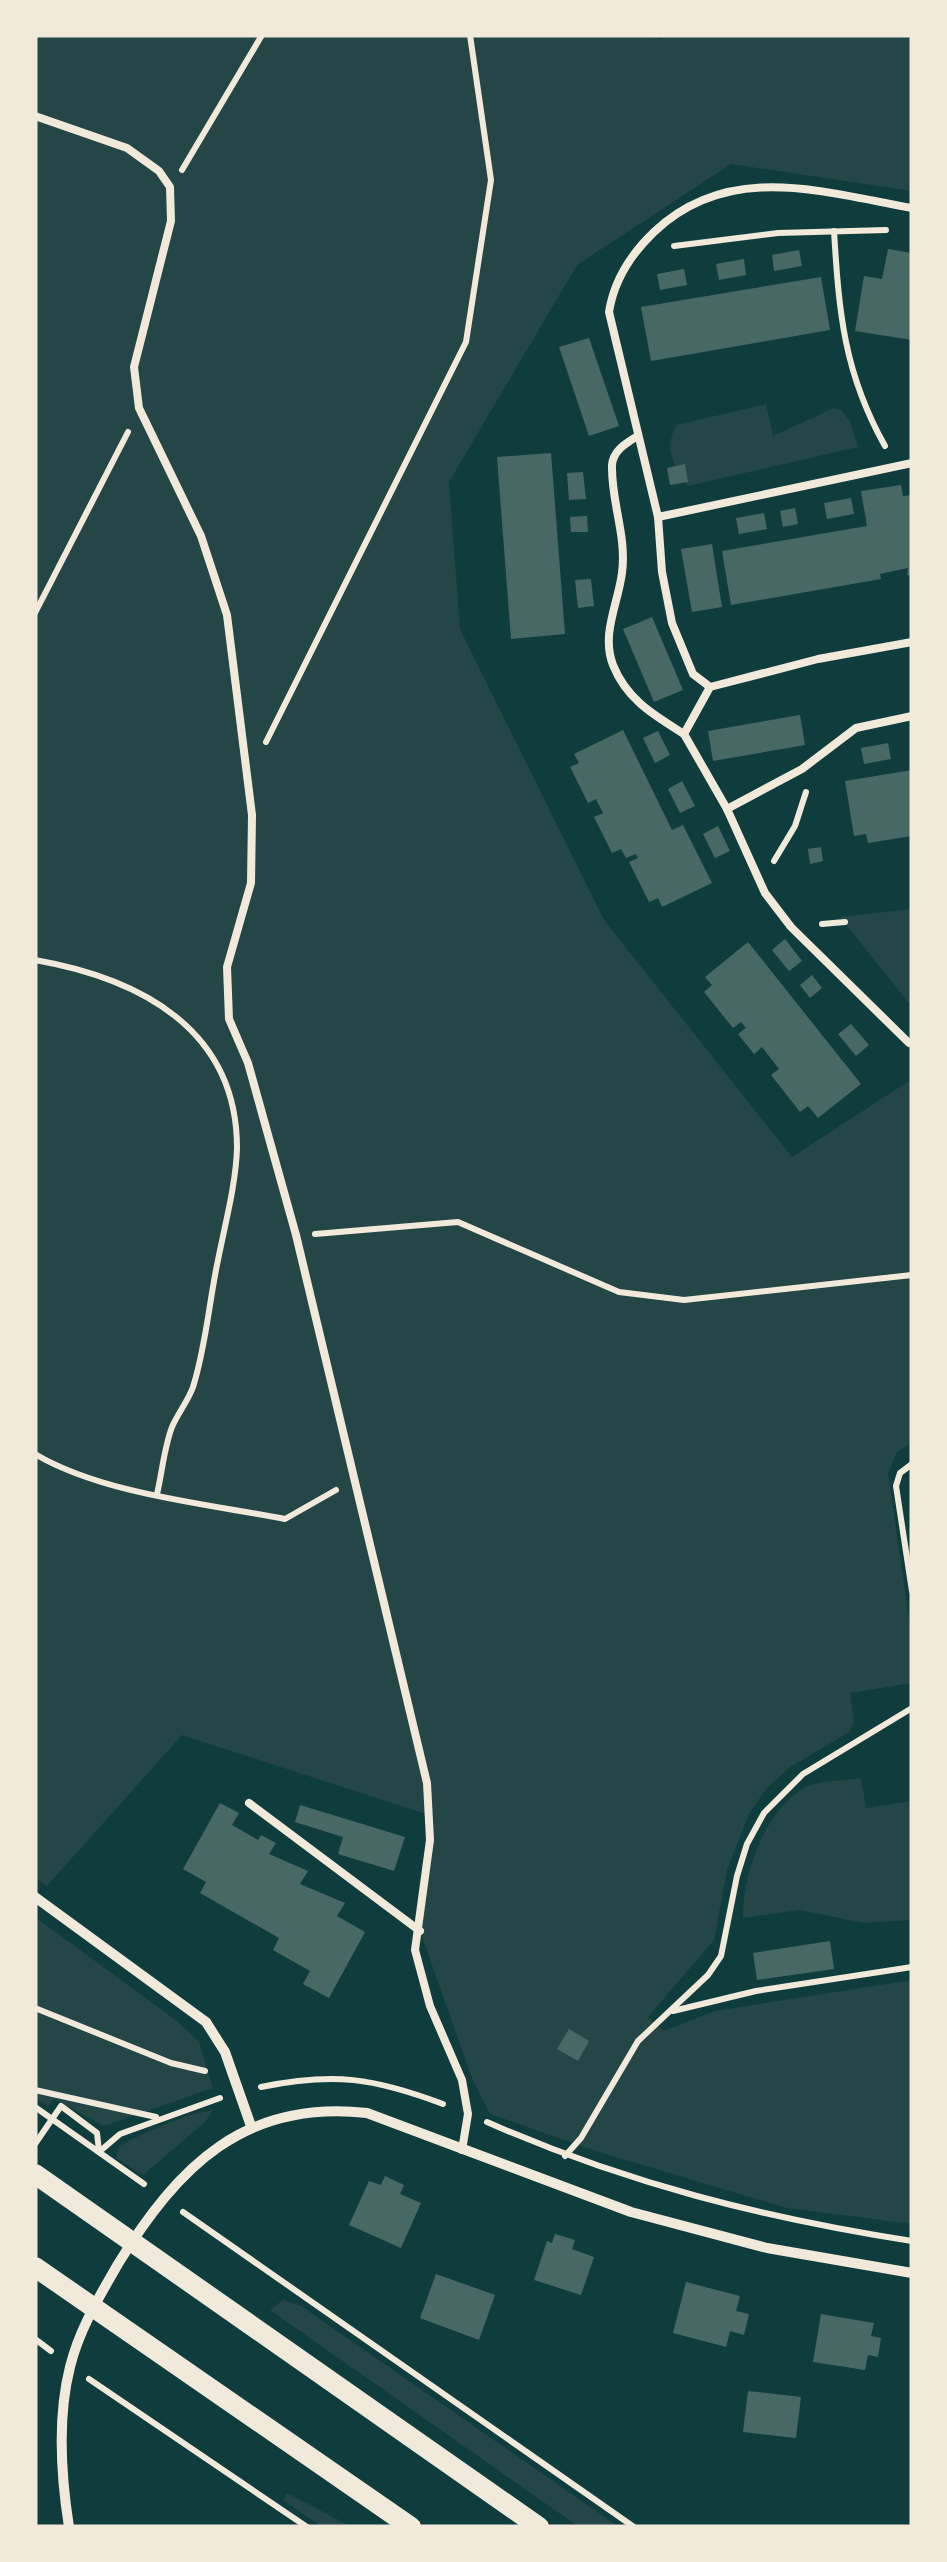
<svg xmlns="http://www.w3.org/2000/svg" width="947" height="2562" font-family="'Fira Sans Condensed',sans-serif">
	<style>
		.green { fill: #244646 }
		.building { fill: #486865 }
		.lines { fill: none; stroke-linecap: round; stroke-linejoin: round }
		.path { stroke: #f1e9da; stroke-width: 6 }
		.service { stroke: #f1e9da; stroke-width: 8 }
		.minor { stroke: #f1e9da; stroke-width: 10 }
		.secondary { stroke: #f1e9da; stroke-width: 20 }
	</style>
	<rect width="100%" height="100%" fill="#0f3d3e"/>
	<g class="green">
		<path d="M35,35h610l17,4 -1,-4h251v156l-181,-27 -154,101 -128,217 11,147 144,291 188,237 120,-78v364l-15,9 -9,21 24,167v43l-62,10 4,28 -5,11 -59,35 -24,22 -17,25 -22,56 -13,70 -66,77 16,14 51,-20 197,-31v244l-125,-16 -191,-57 -106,-37 -18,-36 -52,-147 9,-116 -247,-80 -135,151 -12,-9z"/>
		<path d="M766,404l7,32 61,-28 7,2 9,11 8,26 -170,39c-14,-17 -25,-41 -11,-61z"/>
		<path d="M912,909v98l-72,-90z"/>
		<path d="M861,1778l5,30 46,-7v119l-48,3 -64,-13 -57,8c-1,-43 22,-109 63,-131 14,-7 39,-6 55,-9z"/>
		<path d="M35,1917l142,104 22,21 14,46 -109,38 -50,-27 -6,7 -13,-8z"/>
		<path d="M213,2110l-7,11 -63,54 -27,-17 3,-12c30,-15 61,-31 94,-36z"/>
		<path d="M283,2300l18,6 318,221h-40l-309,-217z"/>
		<path d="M287,2493l65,34h-30l-39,-27z"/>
	</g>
	<g class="building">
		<path d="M888,249l24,4v87l-57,-9 9,-55 18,3z"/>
		<path d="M799,250l3,16 -28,5 -2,-16z"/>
		<path d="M744,259l2,16 -27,5 -3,-16z"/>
		<path d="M684,269l3,16 -27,5 -3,-16z"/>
		<path d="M821,277l9,53 -179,31 -10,-54z"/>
		<path d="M589,338l30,88 -30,10 -30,-89z"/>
		<path d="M551,453l14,181 -54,5 -14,-182z"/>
		<path d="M685,464l3,18 -18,3 -3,-17z"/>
		<path d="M583,472l3,27 -17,1 -2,-27z"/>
		<path d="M901,485l2,11 9,-1v81l-5,-1 1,-7 -28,6 1,5 -150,26 -9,-54 145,-25 -6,-35z"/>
		<path d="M851,498l3,16 -27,5 -3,-16z"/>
		<path d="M795,508l3,16 -15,3 -3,-16z"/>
		<path d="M764,513l3,16 -28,5 -3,-16z"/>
		<path d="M587,516l1,16h-17l-1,-15z"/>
		<path d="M712,544l10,63 -30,5 -11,-63z"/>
		<path d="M591,579l3,27 -16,2 -3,-28z"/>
		<path d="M652,617l31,73 -29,12 -31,-73z"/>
		<path d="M800,715l5,30 -92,16 -5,-30z"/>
		<path d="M623,730l49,100 11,-5 29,58 -50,24 -4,-9 -9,4 -20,-40 9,-4 -2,-4 -10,4 -5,-9 -9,4 -18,-36 9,-4 -7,-14 -8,4 -18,-36 9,-4 -5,-9z"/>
		<path d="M658,731l12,24 -15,8 -12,-25z"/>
		<path d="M888,743l3,16 -27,5 -3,-16z"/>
		<path d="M912,770v66l-44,7 -2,-9 -12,2 -9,-55z"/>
		<path d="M682,781l13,25 -15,7 -12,-24z"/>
		<path d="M718,826l12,25 -15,7 -12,-24z"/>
		<path d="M821,847l2,14 -13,3 -2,-15z"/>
		<path d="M785,939l17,22 -13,10 -17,-21z"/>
		<path d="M748,942l113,142 -43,34 -10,-12 -8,6 -29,-37 8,-6 -17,-22 -8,7 -16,-20 8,-6 -5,-6 -8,6 -29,-36 8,-7 -7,-8z"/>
		<path d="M812,975l10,13 -12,10 -10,-13z"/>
		<path d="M851,1024l18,21 -13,11 -18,-22z"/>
		<path d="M220,1803l19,10 -7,12 26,15 3,-5 15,8 -7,11 39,17 -8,13 45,19 -8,13 28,16 -36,66 -26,-14 7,-13 -37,-21 6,-12 -79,-45 6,-11 -23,-13z"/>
		<path d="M300,1805l105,32 -11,34 -56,-17 5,-17 -48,-15z"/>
		<path d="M830,1941l4,28 -77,11 -4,-27z"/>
		<path d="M569,2029l20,12 -11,20 -21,-12z"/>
		<path d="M385,2176l19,9 -4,9 21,9 -20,45 -52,-23 20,-44 12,4z"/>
		<path d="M555,2234l20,6 -3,9 22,8 -13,38 -47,-15 13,-39 5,2z"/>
		<path d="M436,2274l59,21 -16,45 -59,-22z"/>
		<path d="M686,2282l54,14 -4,15 13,3 -5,21 -14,-4 -4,16 -53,-14z"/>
		<path d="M821,2314l53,9 -3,13 10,2 -3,19 -10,-2 -3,15 -52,-8z"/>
		<path d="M748,2391l53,6 -5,41 -53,-6z"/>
	</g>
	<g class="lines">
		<g class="path">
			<path d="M182,170l80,-135"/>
			<path d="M834,231c5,82 10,142 51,215"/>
			<path d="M674,246l104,-13 108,-3"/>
			<path d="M35,613l93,-181"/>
			<path d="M266,742l200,-400 25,-162 -21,-145"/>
			<path d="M774,861l21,-35 11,-34"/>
			<path d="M822,924l23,-2"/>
			<path d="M35,960c103,18 202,68 202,188 -1,36 -12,76 -19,112 -9,42 -12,86 -25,127 -5,14 -15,26 -21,40 -8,21 -10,46 -15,67"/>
			<path d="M315,1234l143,-12 161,70 65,8 228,-25"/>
			<path d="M35,1454c67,40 173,50 250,65l51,-29"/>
			<path d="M912,1464l-12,9 -4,13 16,105"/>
			<path d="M35,2008l136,55 34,8"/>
			<path d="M673,2011l83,-20 156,-24"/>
			<path d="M261,2087c73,-15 113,-9 182,17"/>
			<path d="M35,2090l121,27"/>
			<path d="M35,2107l109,77"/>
			<path d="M487,2122c138,61 277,96 425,119"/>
			<path d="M35,2144l26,-38 36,27 2,18"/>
			<path d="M99,2152l21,-18 100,-36"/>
			<path d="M565,2156l16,-18 57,-97 70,-66 13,-19 16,-80 10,-32 17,-31 39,-39 109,-66"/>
			<path d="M183,2212l451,315"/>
			<path d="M35,2339l16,12"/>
			<path d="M89,2379l218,148"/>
		</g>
		<g class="service">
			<path d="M35,116l92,32 32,23 11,16 1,34 -37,146 5,41 62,128 26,79 25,200 -1,68 -24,84 2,52 19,44 48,172 131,548 3,57 -15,110 15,56 32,74 6,34 -6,36"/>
			<path d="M912,208c-90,-16 -183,-47 -258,24 -24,23 -40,48 -45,80l49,205 4,55 10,51 21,51 17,13 108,-28 94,-17"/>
			<path d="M636,437c-11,7 -23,14 -24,28 -1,37 15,71 10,108 -4,31 -21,61 -9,92 14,35 41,50 71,69"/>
			<path d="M658,517l254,-54"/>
			<path d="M710,687l-26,47 43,75 38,84 26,34 118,116"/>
			<path d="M727,809l75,-40 54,-41 56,-12"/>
			<path d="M249,1803l171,128"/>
		</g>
		<g class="minor">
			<path d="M35,1897l171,125 19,30 26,74"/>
			<path d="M69,2527c-8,-51 -12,-109 1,-160 9,-37 29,-70 48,-103 60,-98 127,-165 249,-151l264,99 136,36 145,25"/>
		</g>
		<g class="secondary">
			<path d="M35,2174l504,353"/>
			<path d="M35,2267l376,260"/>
		</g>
	</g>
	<rect width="947" height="2562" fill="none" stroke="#f1e9da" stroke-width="75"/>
</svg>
